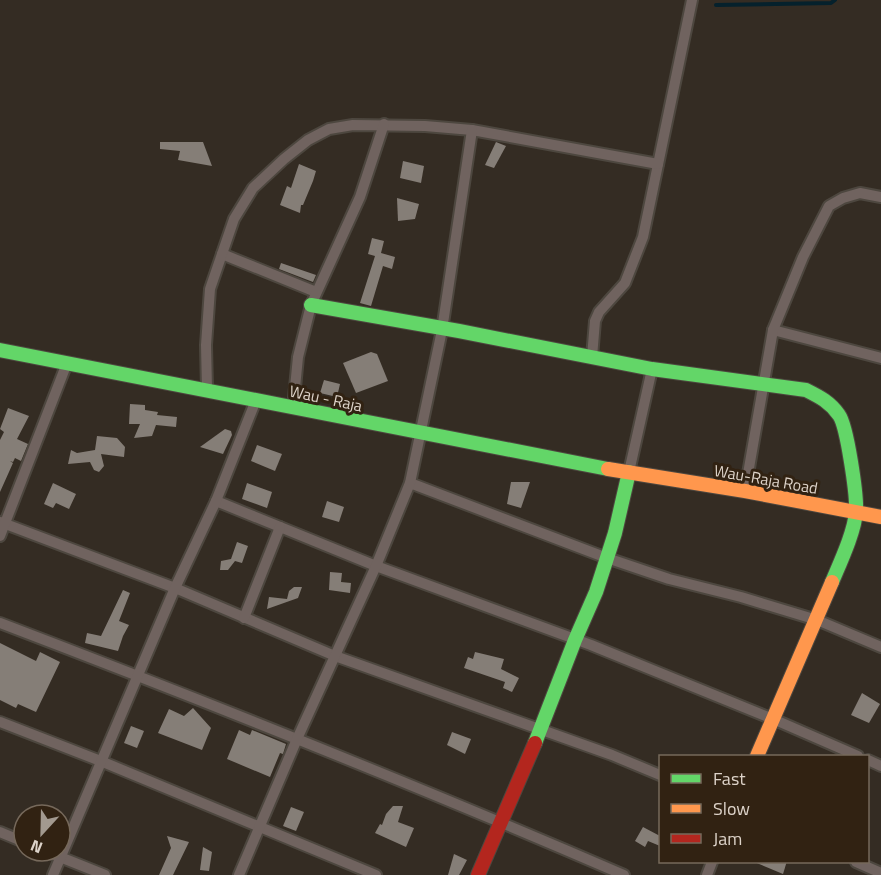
<svg xmlns="http://www.w3.org/2000/svg" width="881" height="875" font-family="'Titillium Web',sans-serif">
	<style>
		.lines { fill: none; stroke-linecap: round; stroke-linejoin: round }
		.stream { stroke: #05212c; stroke-width: 4 }
		.building { fill: #857e77 }
		.street-casing { stroke: #4d473f; stroke-width: 14 }
		.fast-casing { stroke: #4d473f; stroke-width: 16 }
		.slow-casing { stroke: #4d473f; stroke-width: 16 }
		.jam-casing { stroke: #4d473f; stroke-width: 16 }
		.street { stroke: #70635f; stroke-width: 10 }
		.fast { stroke: #63d668; stroke-width: 14 }
		.slow { stroke: #ff974d; stroke-width: 14 }
		.jam { stroke: #b3261e; stroke-width: 14 }
		.labels { text-anchor: middle; dominant-baseline: central; stroke-width: 6; stroke-linejoin: round; paint-order: stroke }
		.street-label { font-size: 16px; fill: #ddd3c9; stroke: #312212 }
	</style>
	<rect width="100%" height="100%" fill="#342c23"/>
	<g class="lines">
		<path class="stream" d="M716,5l115,-2 4,-3"/>
	</g>
	<g class="building">
		<path d="M160,142h43l9,24 -34,-6 2,-9 -20,-2z"/>
		<path d="M496,142l10,4 -12,22 -9,-3z"/>
		<path d="M403,161l21,5 -3,17 -21,-5z"/>
		<path d="M299,164l17,7 -3,10 -10,24h-2l-1,8 -20,-8 7,-19 4,2z"/>
		<path d="M397,198l22,6 -4,15 -17,2z"/>
		<path d="M372,238l12,3 -3,12 14,4 -3,12 -9,-3 -12,40 -11,-3 15,-47 -7,-2z"/>
		<path d="M281,263l35,12 -3,7 -34,-13z"/>
		<path d="M371,352l6,2 11,27 -32,12 -13,-30z"/>
		<path d="M324,380l16,4 -3,13 -17,-4z"/>
		<path d="M130,404l15,1v5l13,2 -1,3 20,2 -1,10 -20,-2 -4,11 -18,2 6,-14h-11z"/>
		<path d="M8,408l21,8 -12,23 11,5 -7,17 -6,-3 -2,4 -3,-1 3,2 -13,29v-52l4,-8 -4,-3z"/>
		<path d="M225,429l6,2 1,4 -9,19 -23,-7z"/>
		<path d="M97,436l20,2 8,9 -1,10 -23,-3 3,12 -5,6 -5,-2 -4,-8 -22,2 3,-14 6,3 18,-3z"/>
		<path d="M257,445l25,9 -7,17 -24,-10z"/>
		<path d="M511,482h19l-9,26 -14,-4z"/>
		<path d="M53,483l23,11 -7,15 -13,-6 -3,5 -9,-4z"/>
		<path d="M247,483l25,9 -5,16 -25,-9z"/>
		<path d="M327,501l17,6 -5,15 -17,-5z"/>
		<path d="M237,542l11,4 -6,17 -7,-2 -7,9h-8l1,-9 10,-2z"/>
		<path d="M330,572l12,1 -1,9 10,1 -1,10 -21,-3z"/>
		<path d="M294,587h8l-4,11 -31,11 2,-12 18,2 2,-8z"/>
		<path d="M123,590l7,3 -11,28 10,4 -6,11 -5,15 -33,-8 2,-10 14,3z"/>
		<path d="M0,643l36,18 4,-9 20,10 -24,50 -18,-8 -2,4 -16,-8z"/>
		<path d="M475,652l29,7 -3,10 18,9 -7,14 -9,-4 2,-6 -41,-14 4,-11 5,2z"/>
		<path d="M862,693l18,11 -11,19 -18,-8z"/>
		<path d="M193,708l18,20 -9,22 -44,-17 11,-24 15,7z"/>
		<path d="M131,726l13,5 -7,17 -13,-5z"/>
		<path d="M239,730l11,5 2,-5 34,14 -3,10 -3,-1 -10,24 -43,-18z"/>
		<path d="M452,732l19,7 -6,15 -18,-9z"/>
		<path d="M393,806h10l-5,16 16,6 -8,19 -31,-14 5,-9 2,1 4,-11z"/>
		<path d="M291,807l13,5 -8,19 -13,-5z"/>
		<path d="M643,827l17,9v10l-12,-5 -3,6 -10,-6z"/>
		<path d="M167,836l22,6 -16,33h-14l12,-27z"/>
		<path d="M203,847l9,5 -3,19 -9,-1z"/>
		<path d="M454,854l13,6 -8,15h-11z"/>
		<path d="M752,861h35l-4,13z"/>
	</g>
	<g class="lines">
		<defs>
			<g id="street">
				<path d="M222,254l94,38"/>
				<path d="M773,330l108,28"/>
				<path d="M592,357l3,-36 4,-9 26,-29 18,-46 49,-237"/>
				<path d="M207,389l-1,-44 4,-56 24,-70 19,-31 31,-29 24,-19 21,-11 24,-4 72,1 47,4 186,34"/>
				<path d="M293,408l5,-51 13,-52 49,-108 24,-73"/>
				<path d="M629,472l23,-103"/>
				<path d="M410,483l197,75 62,21 72,18 76,23 64,27"/>
				<path d="M745,491l28,-161 30,-73 26,-51 14,-8 17,-5 21,4"/>
				<path d="M216,501l160,65 215,79 182,74 85,37"/>
				<path d="M0,522l175,66 160,68 277,99 48,20"/>
				<path d="M0,536l67,-173"/>
				<path d="M244,618l36,-91"/>
				<path d="M0,623c210,80 418,163 624,252"/>
				<path d="M0,722l103,40 273,113"/>
				<path d="M868,760l13,6"/>
				<path d="M0,832l24,10"/>
				<path d="M45,851l60,24"/>
				<path d="M856,862l25,11"/>
				<path d="M53,875l122,-287 41,-87 40,-101"/>
				<path d="M239,875l58,-136 79,-173 34,-83 32,-153 30,-200"/>
				<path d="M707,875l5,-13"/>
			</g>
			<g id="fast">
				<path d="M311,305l148,26 193,38 154,21c14,7 24,12 33,25 8,11 18,80 17,96 -1,20 -16,52 -24,71"/>
				<path d="M0,350c203,38 405,81 608,119"/>
				<path d="M535,743l40,-103 21,-48 19,-59 14,-61"/>
			</g>
			<g id="slow">
				<path d="M608,469l137,22 136,26"/>
				<path d="M757,756l75,-174"/>
			</g>
			<path id="jam" d="M478,875l57,-132"/>
		</defs>
		<use href="#street" class="street-casing"/>
		<use href="#fast" class="fast-casing"/>
		<use href="#slow" class="slow-casing"/>
		<use href="#jam" class="jam-casing"/>
		<use href="#street" class="street"/>
		<use href="#fast" class="fast"/>
		<use href="#slow" class="slow"/>
		<use href="#jam" class="jam"/>
	</g>
	<g class="labels">
		<g class="street-label">
			<text transform="translate(326 398) rotate(12)">Wau - Raja</text>
			<text transform="translate(766 479) rotate(10)">Wau-Raja Road</text>
		</g>
	</g>
	<rect x="659" y="755" width="210" height="108" fill="#312212" stroke="#76695b" stroke-width="1.5"/>
	<rect x="671" y="774" width="30" height="9" fill="#63d668" stroke="#76695b" stroke-width="1.5"/>
	<text x="713" y="785" font-size="18" fill="#ddd3c9">Fast</text>
	<rect x="671" y="804" width="30" height="9" fill="#ff974d" stroke="#76695b" stroke-width="1.5"/>
	<text x="713" y="815" font-size="18" fill="#ddd3c9">Slow</text>
	<rect x="671" y="834" width="30" height="9" fill="#b3261e" stroke="#76695b" stroke-width="1.5"/>
	<text x="713" y="845" font-size="18" fill="#ddd3c9">Jam</text>
	<g transform="translate(42 833) rotate(202)"><circle r="28" fill="#312212" stroke="#76695b" stroke-width="1.5"/>
	<path d="M0-4.5L10 22L0 15L-10 22Z" fill="#a2998f"/>
	<text y="-9" font-size="16" font-weight="bold" text-anchor="middle" fill="#ddd3c9">N</text>
	</g>
</svg>
